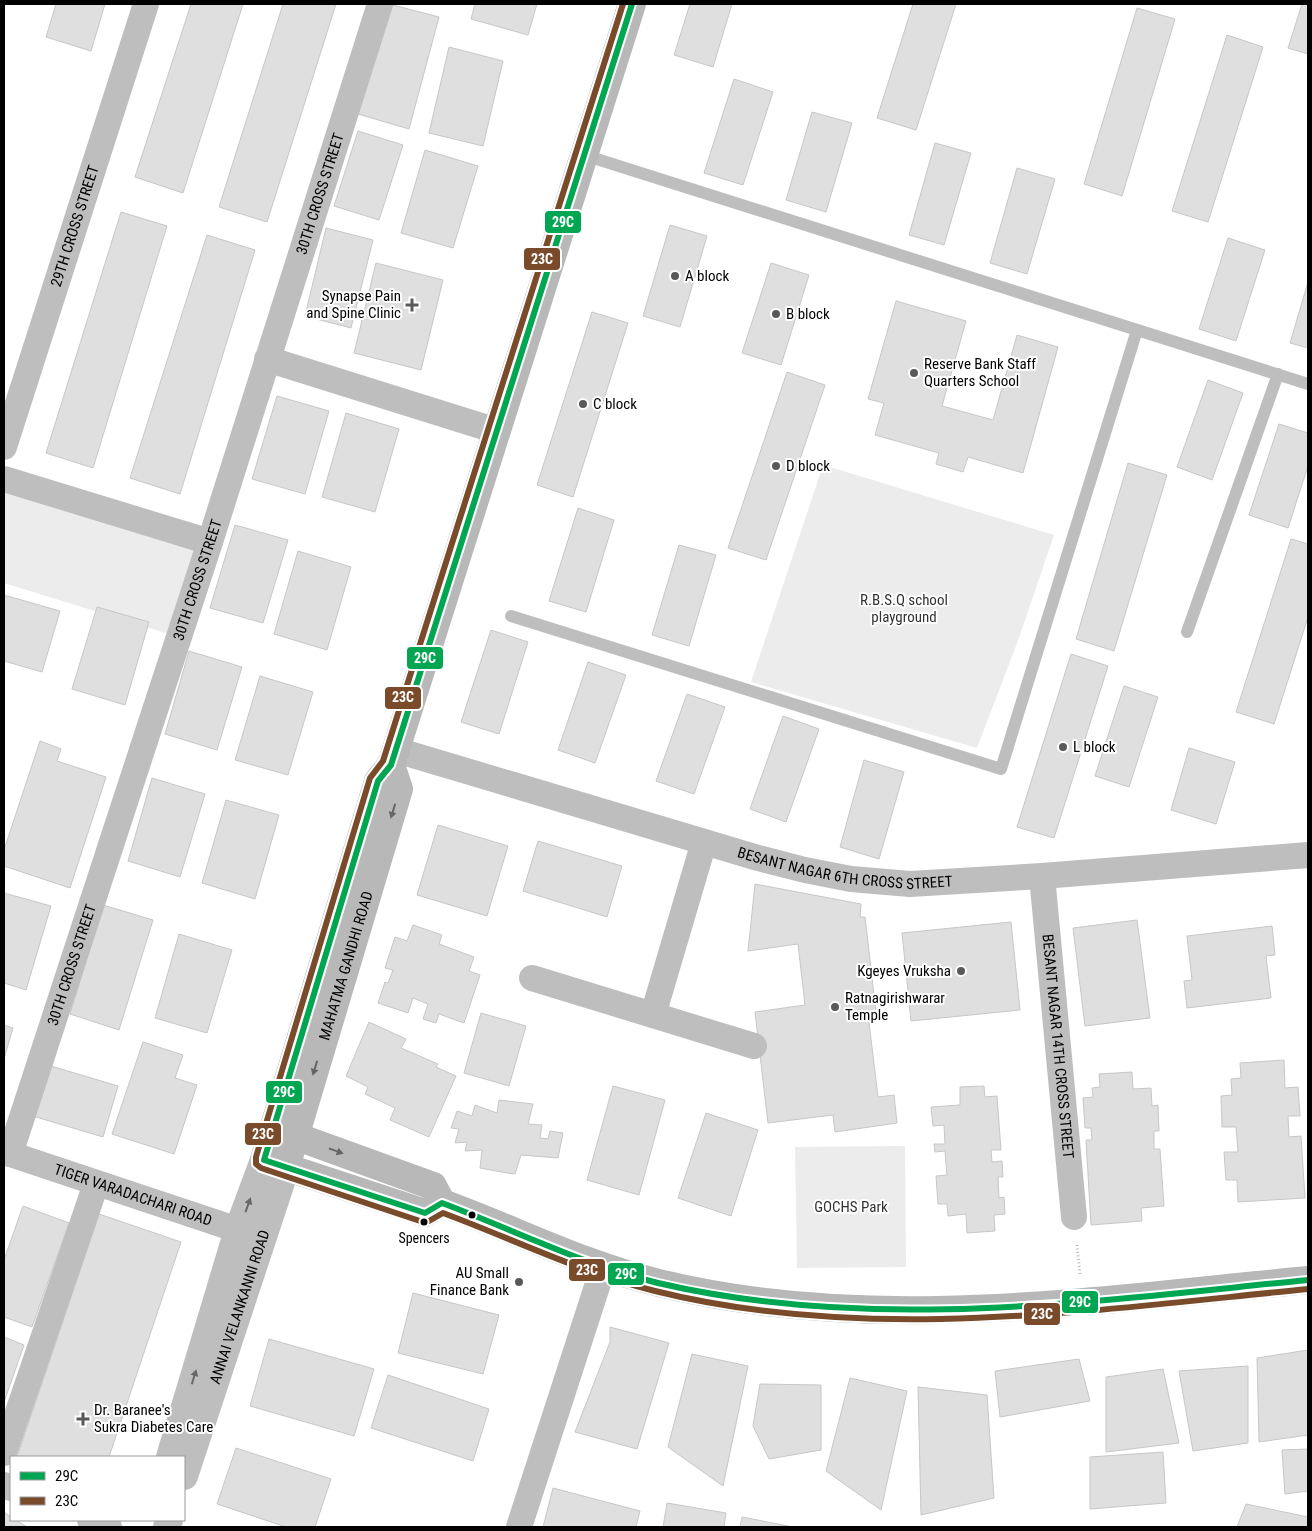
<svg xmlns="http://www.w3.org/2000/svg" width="1312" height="1531" font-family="'Roboto Condensed',sans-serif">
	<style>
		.green { fill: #ececec }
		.building { fill: #dfdfdf; stroke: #c7c7c7 }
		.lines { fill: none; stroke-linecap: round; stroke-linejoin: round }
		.path { stroke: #b9b9b9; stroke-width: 3; stroke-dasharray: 1 2.5; stroke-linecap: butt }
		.service { stroke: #bebebe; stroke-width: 12 }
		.minor { stroke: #bebebe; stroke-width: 26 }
		.tertiary { stroke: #bebebe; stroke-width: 28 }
		.secondary { stroke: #b8b8b8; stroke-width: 28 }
		.bus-1-casing { stroke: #fff; stroke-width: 10 }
		.bus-2-casing { stroke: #fff; stroke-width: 10 }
		.bus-1 { stroke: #00a651; stroke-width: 6 }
		.bus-2 { stroke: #7a4b2a; stroke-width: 6 }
		.oneway { fill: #656565 }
		.oneway2 { fill: #686868 }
		.poi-dot { fill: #595959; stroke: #fff; stroke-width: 2 }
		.bus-dot { fill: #000; stroke: #fff; stroke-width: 2 }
		.labels { text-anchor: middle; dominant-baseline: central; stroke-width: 4; stroke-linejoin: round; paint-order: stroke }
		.bus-label { font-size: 14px; fill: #000; stroke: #fff }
		.street-label { font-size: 15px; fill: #000; stroke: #fff }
		.poi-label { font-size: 15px; fill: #000; stroke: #fff; text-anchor: start }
		.park-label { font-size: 15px; fill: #333; stroke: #fff }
		.line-badge { stroke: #fff; stroke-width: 2 }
		.badge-label { font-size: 14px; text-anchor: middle; font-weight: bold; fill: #fff }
	</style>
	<rect width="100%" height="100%" fill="#fff"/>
	<g class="green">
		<path d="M823,465l231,70 -35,103 -42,110 -226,-66z"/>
		<path d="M4,483l194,60 -29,91 -165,-51z"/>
		<path d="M905,1146l1,121 -109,1 -2,-121z"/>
	</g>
	<g class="building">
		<path d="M56,4h49l-14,47 -45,-14z"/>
		<path d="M191,4h52l-60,189 -48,-16z"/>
		<path d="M283,4h53l-69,218 -48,-15z"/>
		<path d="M389,4l50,13 -30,112 -51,-15z"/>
		<path d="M475,4h62l-9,31 -57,-16z"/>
		<path d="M690,4h42l-19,63 -39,-12z"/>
		<path d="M913,4h43l-40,126 -39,-12z"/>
		<path d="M1302,4h6v50l-20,-6z"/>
		<path d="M1137,8l38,11 -53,177 -38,-12z"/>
		<path d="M1227,35l36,12 -55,175 -36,-11z"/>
		<path d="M449,47l54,14 -20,85 -54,-13z"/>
		<path d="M734,79l39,13 -30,93 -39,-12z"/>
		<path d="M812,112l40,11 -26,89 -40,-12z"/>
		<path d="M358,131l45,14 -24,75 -45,-14z"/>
		<path d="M935,143l36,10 -27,92 -35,-10z"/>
		<path d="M425,150l53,16 -25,82 -52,-15z"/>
		<path d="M1017,168l38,11 -28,95 -37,-11z"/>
		<path d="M121,212l46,14 -74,242 -47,-15z"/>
		<path d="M670,225l37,11 -27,91 -37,-11z"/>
		<path d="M326,228l47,12 -22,88 -46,-12z"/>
		<path d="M207,235l48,15 -75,244 -50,-16z"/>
		<path d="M1228,238l37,12 -29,91 -37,-12z"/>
		<path d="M376,263l67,17 -22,90 -67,-17z"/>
		<path d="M771,263l38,12 -28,90 -39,-12z"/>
		<path d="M1308,282v66l-18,-5z"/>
		<path d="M896,301l70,20 -24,85 51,14 24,-85 41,12 -35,126 -55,-16 -5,15 -27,-8 3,-11 -64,-18 9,-32 -16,-4z"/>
		<path d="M592,312l36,11 -55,174 -36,-12z"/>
		<path d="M787,372l38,13 -59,175 -38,-12z"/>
		<path d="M1208,380l35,13 -31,87 -35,-13z"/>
		<path d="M277,396l52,15 -24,83 -53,-15z"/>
		<path d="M346,413l53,16 -24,83 -53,-15z"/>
		<path d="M1279,424l29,9v33l-20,62 -39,-13z"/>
		<path d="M1128,463l39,12 -53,176 -38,-12z"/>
		<path d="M578,508l36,12 -28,92 -37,-11z"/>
		<path d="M235,525l53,15 -25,83 -53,-15z"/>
		<path d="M1291,539l17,5v73l-34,107 -38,-12z"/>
		<path d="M679,545l37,10 -27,91 -37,-11z"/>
		<path d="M298,551l53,16 -24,83 -53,-16z"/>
		<path d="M4,595l56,16 -18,61 -38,-11z"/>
		<path d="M97,607l52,15 -24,83 -53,-16z"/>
		<path d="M491,630l37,12 -29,92 -38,-12z"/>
		<path d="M189,651l53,16 -25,83 -52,-16z"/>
		<path d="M1071,654l37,12 -54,172 -37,-11z"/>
		<path d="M588,662l38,13 -31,88 -37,-13z"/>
		<path d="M260,676l53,16 -25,83 -53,-15z"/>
		<path d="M1124,686l34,11 -29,90 -34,-11z"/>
		<path d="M687,694l38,13 -31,87 -38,-13z"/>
		<path d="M783,716l36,13 -33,93 -36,-13z"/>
		<path d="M40,741l21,8 -4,12 49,16 -36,111 -66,-22v-16z"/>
		<path d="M1189,748l46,14 -19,62 -45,-14z"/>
		<path d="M864,760l40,12 -25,87 -39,-12z"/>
		<path d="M152,778l53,16 -25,83 -52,-16z"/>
		<path d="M226,800l53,15 -24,84 -53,-16z"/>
		<path d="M438,825l70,21 -21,70 -70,-21z"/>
		<path d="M538,841l84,25 -15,51 -84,-26z"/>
		<path d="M755,884l106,20 -1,13h5l11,95 -8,2 10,83 16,-2 3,28 -62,9 -2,-17 -65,8 -13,-111 50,-7 -7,-61 -50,7z"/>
		<path d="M4,893l47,13 -25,84 -22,-7z"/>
		<path d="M103,905l50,15 -34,110 -49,-16z"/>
		<path d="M1137,920l13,98 -65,8 -12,-98z"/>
		<path d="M1011,922l9,88 -109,11 -9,-88z"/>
		<path d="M413,925l29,10 -3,9 35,13 -5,14 11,4 -16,48 -25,-9 -3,9 -13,-4 5,-15 -15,-6 -5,15 -30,-10 7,-21 3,1 5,-13 -8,-2 10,-31 12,4z"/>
		<path d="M1272,926l3,29 -9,1 5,42 -84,10 -3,-27 8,-1 -5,-44z"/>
		<path d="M179,934l53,16 -25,83 -52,-15z"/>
		<path d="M481,1013l45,13 -17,60 -45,-13z"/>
		<path d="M369,1022l37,17 -5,9 37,16 -2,3 20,9 -27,61 -39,-17 5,-12 -30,-14 3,-7 -22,-11z"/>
		<path d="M4,1025l9,3 -9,31z"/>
		<path d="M143,1042l40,13 -8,23 22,7 -23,69 -62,-20z"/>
		<path d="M1284,1060l1,28 13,-1 2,29h-12l1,21 12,-1 4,62 -67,4 -1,-22h-11l-2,-28h14l-2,-25h-14l-1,-31 11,-1 -1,-16 10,-1 -1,-15z"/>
		<path d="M41,1063l77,23 -15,51 -77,-23z"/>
		<path d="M1132,1072l1,17 18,-1 1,18 6,-1 1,26h-5v18h6l4,57 -23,2 1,13 -51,4 -5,-85h6l-1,-12h-6l-2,-30 10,-1 -1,-9 8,-1 -1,-13z"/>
		<path d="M613,1086l52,14 -26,95 -52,-15z"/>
		<path d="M984,1086l1,11 12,-1 4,54h-10l1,12 10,-1 1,16h-5l1,21 5,-1 1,17 -11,1 1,16 -28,2 -1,-19 -18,2 -1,-12h-9l-2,-28 11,-1 -2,-24 -10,1 -1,-8h11l-1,-19 -11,1 -2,-19 29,-2v-18z"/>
		<path d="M499,1100l34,4 -5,20 14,1 -2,13 8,1 2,-8 13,2 -5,25 -37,-3 -6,19 -8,-1 -27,-5 2,-18 -17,1 2,-9 -12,1 4,-14 -8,-1 6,-17 15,5 3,-11 22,8z"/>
		<path d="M706,1113l52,17 -27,86 -53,-18z"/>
		<path d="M23,1206l46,17 -37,104 -28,-10v-57z"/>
		<path d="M99,1214l82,28 -72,215h-92z"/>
		<path d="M413,1293l86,22 -16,59 -85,-21z"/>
		<path d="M610,1327l59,16 -32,106 -62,-17 35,-90z"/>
		<path d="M4,1337l20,8 -20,57z"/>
		<path d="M269,1339l105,30 -20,67 -104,-30z"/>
		<path d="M1308,1350v85l-49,7 -2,-84z"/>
		<path d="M692,1354l56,12 -25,120 -55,-39z"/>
		<path d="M1079,1359l11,42 -90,16 -5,-46z"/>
		<path d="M1248,1366v77l-55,8 -14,-80z"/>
		<path d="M1163,1369l16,74 -73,9v-75z"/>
		<path d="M388,1375l101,34 -16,52 -102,-33z"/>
		<path d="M850,1378l57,13 -26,119 -55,-39z"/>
		<path d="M760,1384l61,1v65l-52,9 -16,-33z"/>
		<path d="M918,1387l69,8 7,103 -73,17z"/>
		<path d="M236,1448l95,31 -16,48h-29l-69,-23z"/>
		<path d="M1308,1449v42l-23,3 -3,-44z"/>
		<path d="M1163,1452l3,51 -76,6v-52z"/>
		<path d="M553,1488l87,23 -4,16h-93z"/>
		<path d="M667,1503l59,10 -2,14h-61z"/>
		<path d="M1246,1504l62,13v10h-71z"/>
		<path d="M4,1512l7,5v3h5l11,7h-23z"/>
		<path d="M742,1517l51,10h-53z"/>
	</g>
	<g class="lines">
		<path class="path" d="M1077,1245l3,29"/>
		<g class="service">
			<path d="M584,155l724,229"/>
			<path d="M511,616l490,153 136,-439"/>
			<path d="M1187,632l91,-258"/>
		</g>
		<g class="minor">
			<path d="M267,359l230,72"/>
			<path id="s1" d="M4,447l142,-443"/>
			<path d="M4,479l206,63"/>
			<path id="s2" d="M396,750l362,108 47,12 46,9 59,5 132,-8 266,-21"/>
			<path id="s3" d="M1042,876l32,341"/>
			<path d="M532,978l222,68"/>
			<path d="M653,1015l51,-173"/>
			<path id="s4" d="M4,1152l255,85"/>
			<path id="s5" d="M10,1154l200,-612 170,-538"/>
			<path d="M4,1453l92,-269"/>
			<path d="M4,1485l7,3"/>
			<path d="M90,1520l19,7"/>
			<path d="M519,1527l84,-259"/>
		</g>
		<g class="tertiary">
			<path d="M170,1457l68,-227 26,-70"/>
			<path id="s6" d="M184,1476l102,-309"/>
			<path d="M167,1527l2,-7"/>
		</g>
		<g class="secondary">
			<path d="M278,1132l17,4 138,50 9,17"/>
			<path id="s7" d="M286,1167l113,-378 -8,-24"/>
			<path d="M442,1203l-17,10 -161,-53 114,-379 13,-16 241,-761"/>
			<path d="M442,1203c72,26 142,62 217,80 211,52 436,17 649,-3"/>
		</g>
		<defs>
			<path id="bus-1" d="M632,4l-241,761 -13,16 -114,379 161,53 17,-10c72,27 142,62 216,80 214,50 435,18 650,-3"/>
			<path id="bus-2" d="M623,4l-240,757 -13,17 -114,379v7l5,4 162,54 6,-1 14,-8c70,26 139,60 212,78 213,53 438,19 653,-2"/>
		</defs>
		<use href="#bus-1" class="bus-1-casing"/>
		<use href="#bus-2" class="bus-2-casing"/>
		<use href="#bus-1" class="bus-1"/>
		<use href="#bus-2" class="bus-2"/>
	</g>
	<defs><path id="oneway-solid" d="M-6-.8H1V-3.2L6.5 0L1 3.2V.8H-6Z" transform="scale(1.25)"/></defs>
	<g class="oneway">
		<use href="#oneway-solid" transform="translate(393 811) rotate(107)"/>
		<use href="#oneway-solid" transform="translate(315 1068) rotate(107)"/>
		<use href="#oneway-solid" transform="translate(336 1151) rotate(20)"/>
	</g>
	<g class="oneway2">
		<use href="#oneway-solid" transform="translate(248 1205) rotate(-70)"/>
		<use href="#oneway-solid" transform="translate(194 1377) rotate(-73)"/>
	</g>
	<g class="poi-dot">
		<circle cx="675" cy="276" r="5"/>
		<path d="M409.5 297.5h5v5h5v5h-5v5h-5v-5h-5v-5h5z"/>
		<circle cx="776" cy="314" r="5"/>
		<circle cx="914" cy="373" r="5"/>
		<circle cx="583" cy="404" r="5"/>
		<circle cx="776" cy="466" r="5"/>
		<circle cx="1063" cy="747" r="5"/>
		<circle cx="961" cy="971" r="5"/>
		<circle cx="835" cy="1007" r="5"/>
		<circle cx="519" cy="1282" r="5"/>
		<path d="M80.5 1411.5h5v5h5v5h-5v5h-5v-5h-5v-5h5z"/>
	</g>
	<g class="bus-dot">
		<circle cx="472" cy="1215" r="4.5"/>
		<circle cx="424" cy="1222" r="4.5"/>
	</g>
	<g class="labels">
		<g class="bus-label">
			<text x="424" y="1238">Spencers</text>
		</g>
		<g class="street-label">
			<text stroke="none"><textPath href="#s5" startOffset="1009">30TH CROSS STREET</textPath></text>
			<text stroke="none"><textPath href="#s1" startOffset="232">29TH CROSS STREET</textPath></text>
			<text stroke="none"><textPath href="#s5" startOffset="604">30TH CROSS STREET</textPath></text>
			<text stroke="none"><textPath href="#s2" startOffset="466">BESANT NAGAR 6TH CROSS STREET</textPath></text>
			<text stroke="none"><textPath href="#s5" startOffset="199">30TH CROSS STREET</textPath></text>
			<text stroke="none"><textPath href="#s7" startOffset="210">MAHATMA GANDHI ROAD</textPath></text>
			<text stroke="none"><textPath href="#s3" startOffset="171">BESANT NAGAR 14TH CROSS STREET</textPath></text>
			<text stroke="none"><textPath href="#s4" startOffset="136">TIGER VARADACHARI ROAD</textPath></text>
			<text stroke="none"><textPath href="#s6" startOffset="178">ANNAI VELANKANNI ROAD</textPath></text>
		</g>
		<g class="poi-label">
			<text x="685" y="276">A block</text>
			<text x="401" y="296" text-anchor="end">Synapse Pain<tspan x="401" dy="17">and Spine Clinic</tspan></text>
			<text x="786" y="314">B block</text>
			<text x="924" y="364">Reserve Bank Staff<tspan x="924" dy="17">Quarters School</tspan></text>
			<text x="593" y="404">C block</text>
			<text x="786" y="466">D block</text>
			<text x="1073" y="747">L block</text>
			<text x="951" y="971" text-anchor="end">Kgeyes Vruksha</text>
			<text x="845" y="998">Ratnagirishwarar<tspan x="845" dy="17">Temple</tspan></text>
			<text x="509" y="1273" text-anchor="end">AU Small<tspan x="509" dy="17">Finance Bank</tspan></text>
			<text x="94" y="1410">Dr. Baranee's<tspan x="94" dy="17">Sukra Diabetes Care</tspan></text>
		</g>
		<g class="park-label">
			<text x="904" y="600">R.B.S.Q school<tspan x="904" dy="17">playground</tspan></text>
			<text x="851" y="1207">GOCHS Park</text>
		</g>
	</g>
	<g class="line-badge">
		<rect x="544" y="210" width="38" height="24" rx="5" fill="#00a651"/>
		<rect x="523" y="247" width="38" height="24" rx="5" fill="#7a4b2a"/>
		<rect x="406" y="646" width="38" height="24" rx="5" fill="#00a651"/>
		<rect x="384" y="686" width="38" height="24" rx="5" fill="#7a4b2a"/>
		<rect x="265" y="1080" width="38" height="24" rx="5" fill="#00a651"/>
		<rect x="244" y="1122" width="38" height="24" rx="5" fill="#7a4b2a"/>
		<rect x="568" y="1258" width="38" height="24" rx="5" fill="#7a4b2a"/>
		<rect x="607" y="1262" width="38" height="24" rx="5" fill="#00a651"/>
		<rect x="1061" y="1290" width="38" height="24" rx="5" fill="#00a651"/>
		<rect x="1023" y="1302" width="38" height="24" rx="5" fill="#7a4b2a"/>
	</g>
	<g class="badge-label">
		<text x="563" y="227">29C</text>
		<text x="542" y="264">23C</text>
		<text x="425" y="663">29C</text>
		<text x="403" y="702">23C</text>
		<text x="284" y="1097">29C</text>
		<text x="263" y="1139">23C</text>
		<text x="587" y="1275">23C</text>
		<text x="626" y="1279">29C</text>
		<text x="1080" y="1307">29C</text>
		<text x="1042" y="1319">23C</text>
	</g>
	<rect width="1312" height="1531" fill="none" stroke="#000000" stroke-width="10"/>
	<rect x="10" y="1456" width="175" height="65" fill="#ffffff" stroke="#999999"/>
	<rect x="20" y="1472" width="25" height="8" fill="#00a651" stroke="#999999"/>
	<text x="55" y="1481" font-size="15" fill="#000000">29C</text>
	<rect x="20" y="1497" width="25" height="8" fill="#7a4b2a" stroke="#999999"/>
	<text x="55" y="1506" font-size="15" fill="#000000">23C</text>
</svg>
